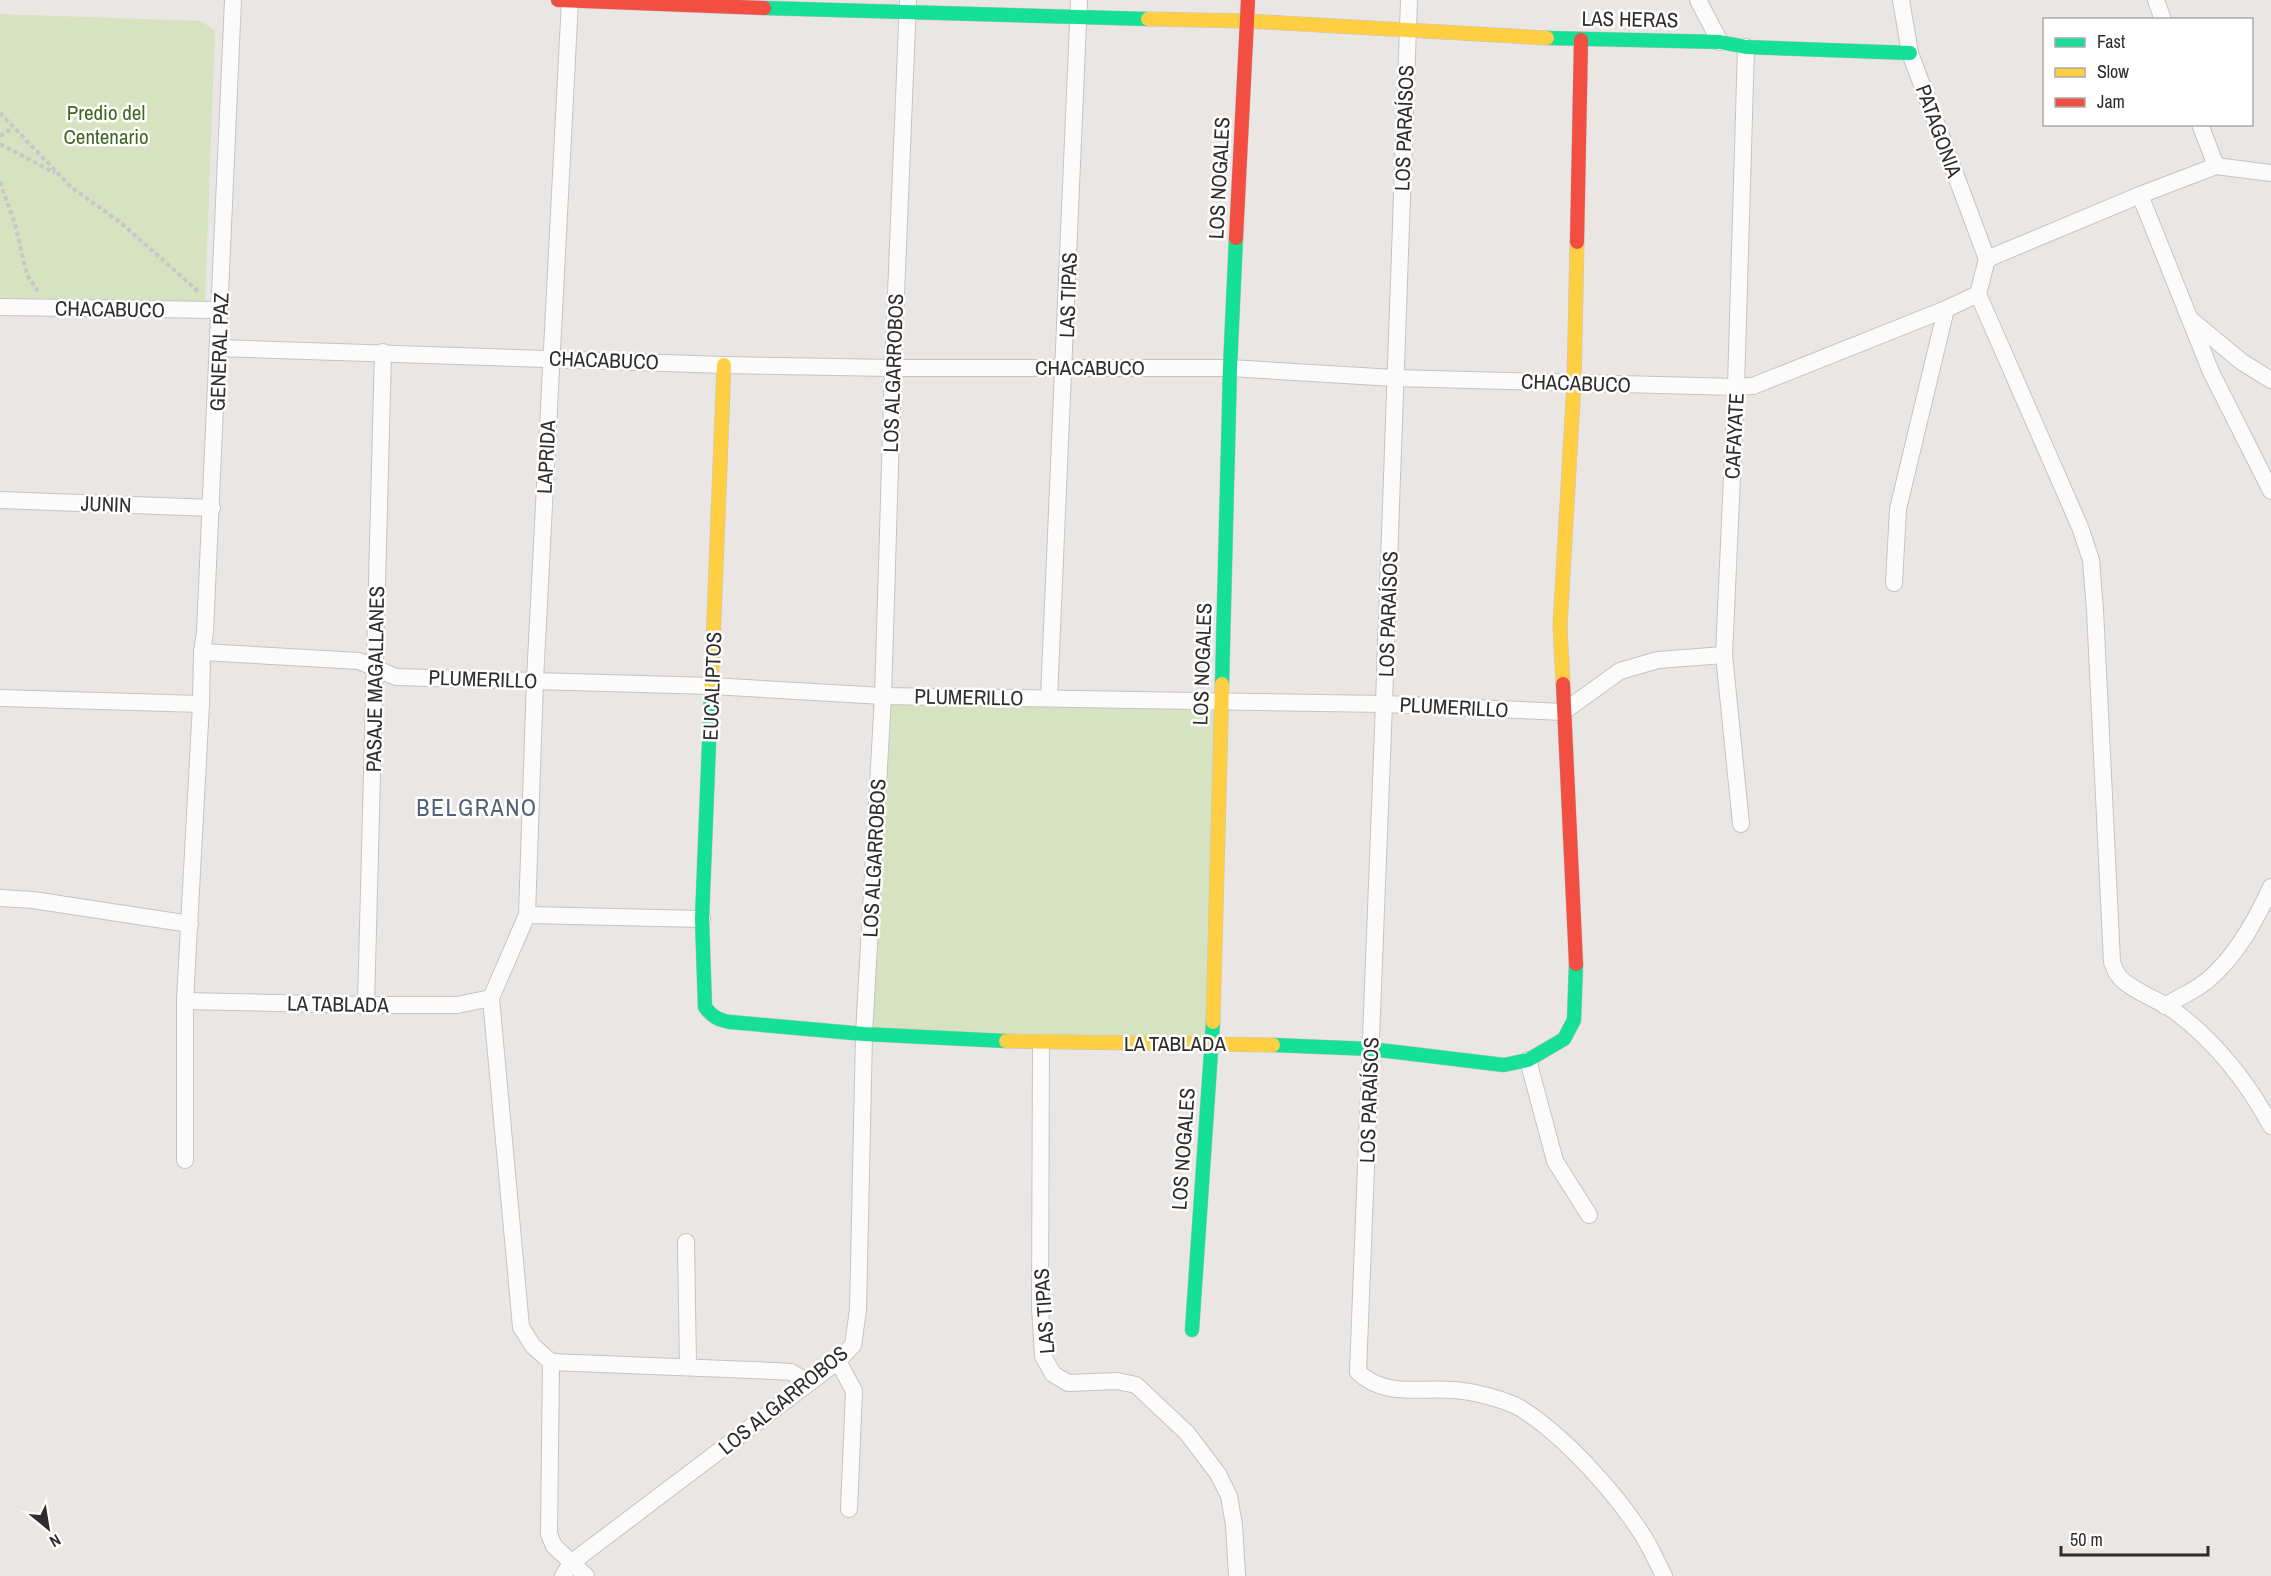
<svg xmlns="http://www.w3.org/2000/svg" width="2271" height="1576" font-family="'Archivo Narrow',sans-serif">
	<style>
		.green { fill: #d7e2c0 }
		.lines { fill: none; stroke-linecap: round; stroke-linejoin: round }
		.street-casing { stroke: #c5c4c4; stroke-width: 18 }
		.fast-casing { stroke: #c5c4c4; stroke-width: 15 }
		.slow-casing { stroke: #c5c4c4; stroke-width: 15 }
		.jam-casing { stroke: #c5c4c4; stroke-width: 15 }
		.path { stroke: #c7c7c7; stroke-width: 4; stroke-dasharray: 4.5 3; stroke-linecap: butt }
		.street { stroke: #fcfbfb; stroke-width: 16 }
		.fast { stroke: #16e098; stroke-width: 14 }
		.slow { stroke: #ffcf43; stroke-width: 14 }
		.jam { stroke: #f24e42; stroke-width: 14 }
		.labels { text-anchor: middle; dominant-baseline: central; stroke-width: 5; stroke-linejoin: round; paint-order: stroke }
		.street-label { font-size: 21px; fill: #2d2d2d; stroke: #fff }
		.park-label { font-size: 21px; fill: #426522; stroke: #fff }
		.quarter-label { font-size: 24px; letter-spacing: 1.5px; fill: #51637a; stroke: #fff }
	</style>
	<rect width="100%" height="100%" fill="#eae6e4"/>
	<g class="green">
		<path d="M0,14l201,7 14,10 -10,271 -205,-4z"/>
		<path d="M883,696l339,4 -10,343 -348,-9z"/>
	</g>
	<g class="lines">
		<defs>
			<g id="street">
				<path d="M570,0l-35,680 -8,235 -36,83 30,329 12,19 18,16 -2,172 5,12 32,30"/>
				<path d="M1409,0c-16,457 -32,915 -51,1372 27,26 62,15 96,18 16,1 51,9 66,18 44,27 98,87 125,131 7,12 13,25 19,37"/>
				<path d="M1698,0l22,42"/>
				<path d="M1901,0l9,53 77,206"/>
				<path d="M2156,0l7,20"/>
				<path d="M2200,124l16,42"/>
				<path d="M2140,195l71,177 60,119"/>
				<path d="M1987,259l-9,35 102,233 11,33 4,50 17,352c2,4 3,10 6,13 9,14 44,26 58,37 39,30 72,71 95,114"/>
				<path d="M1987,259l153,-64 76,-29 55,7"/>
				<path d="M0,307l220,3"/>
				<path d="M2190,319l52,43 29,18"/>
				<path d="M219,348l505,17 169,3h337l164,10 342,9 17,-1 193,-77"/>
				<path d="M0,500l212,8"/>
				<path d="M1894,583l4,-74 48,-200 32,-15"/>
				<path d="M202,652l157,9 37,16 316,9 171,10 502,8 178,8 57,-41 38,-11 66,-5"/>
				<path d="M0,698l201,6"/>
				<path d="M1049,698l30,-698"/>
				<path d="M1741,824l-17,-169 12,-268 10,-340"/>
				<path d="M0,898l33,2 157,24"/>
				<path d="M527,915l175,4"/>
				<path d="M185,1001l181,4h91l34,-7"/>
				<path d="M366,1005l17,-653"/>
				<path d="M2165,1006c14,-9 32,-16 44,-27 28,-24 47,-59 62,-92"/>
				<path d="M1041,1043l-1,265 3,48 10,18 15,9 49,-2 19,4 51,48 31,41 11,22 5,29 3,51"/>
				<path d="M1528,1060l27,101 34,54"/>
				<path d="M185,1160v-159l16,-297 1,-52 3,-20 28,-632"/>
				<path d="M686,1242l2,125"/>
				<path d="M838,1361l16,30 -5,118"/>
				<path d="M551,1362l223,9 17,1 18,11"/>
				<path d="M563,1576l8,-13 267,-202 15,-16 5,-35 6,-276 19,-338 10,-328 15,-368"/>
			</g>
			<g id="fast">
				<path d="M764,8l384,11"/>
				<path d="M1547,38l173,4 26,5 164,6"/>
				<path d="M1222,684l8,-316 6,-130"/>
				<path d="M711,693l-9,226 3,88c7,10 14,13 25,15l134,12 142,7"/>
				<path d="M1273,1045l98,4 133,16 24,-5 36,-21 10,-19 2,-56"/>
				<path d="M1192,1330l21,-308"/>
			</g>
			<g id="slow">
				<path d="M1148,19l99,2 300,17"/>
				<path d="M1563,684l-3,-58 14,-243 3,-141"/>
				<path d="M711,693l13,-328"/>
				<path d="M1213,1022l9,-338"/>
				<path d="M1006,1041l267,4"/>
			</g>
			<g id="jam">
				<path d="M558,0l206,8"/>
				<path d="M1236,238l12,-238"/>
				<path d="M1577,242l4,-202"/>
				<path d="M1563,684l13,280"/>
			</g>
		</defs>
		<use href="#street" class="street-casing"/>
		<use href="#fast" class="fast-casing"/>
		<use href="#slow" class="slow-casing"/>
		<use href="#jam" class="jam-casing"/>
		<g class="path">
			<path d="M0,113l71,74 50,36 78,69"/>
			<path d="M0,136l13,-8"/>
			<path d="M0,144l55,29"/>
			<path d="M0,182l15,42 12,51 11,16"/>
		</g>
		<use href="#street" class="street"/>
		<use href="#fast" class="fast"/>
		<use href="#slow" class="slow"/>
		<use href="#jam" class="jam"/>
	</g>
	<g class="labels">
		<g class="street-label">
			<text transform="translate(1630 19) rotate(1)">LAS HERAS</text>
			<text transform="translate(1404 128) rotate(-88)">LOS PARAÍSOS</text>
			<text transform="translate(1939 131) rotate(70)">PATAGONIA</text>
			<text transform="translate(1219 178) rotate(-87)">LOS NOGALES</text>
			<text transform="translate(1068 295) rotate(-88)">LAS TIPAS</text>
			<text transform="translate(110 309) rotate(1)">CHACABUCO</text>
			<text transform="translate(219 352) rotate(-88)">GENERAL PAZ</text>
			<text transform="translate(604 360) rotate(2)">CHACABUCO</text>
			<text x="1090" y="367">CHACABUCO</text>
			<text transform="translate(893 373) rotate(-88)">LOS ALGARROBOS</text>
			<text transform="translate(1576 383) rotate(2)">CHACABUCO</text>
			<text transform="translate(1734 436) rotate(-87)">CAFAYATE</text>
			<text transform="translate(546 457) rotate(-87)">LAPRIDA</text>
			<text transform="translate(106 504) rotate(2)">JUNIN</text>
			<text transform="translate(1388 614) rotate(-88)">LOS PARAÍSOS</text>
			<text transform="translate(1202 664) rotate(-88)">LOS NOGALES</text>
			<text transform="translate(375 679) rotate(-89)">PASAJE MAGALLANES</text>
			<text transform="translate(483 679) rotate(2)">PLUMERILLO</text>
			<text transform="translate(712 686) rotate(-88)">EUCALIPTOS</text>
			<text transform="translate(969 697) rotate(1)">PLUMERILLO</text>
			<text transform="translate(1454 707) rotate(3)">PLUMERILLO</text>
			<text transform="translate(874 858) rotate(-87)">LOS ALGARROBOS</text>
			<text transform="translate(338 1004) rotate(1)">LA TABLADA</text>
			<text x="1175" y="1043">LA TABLADA</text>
			<text transform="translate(1369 1100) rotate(-88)">LOS PARAÍSOS</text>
			<text transform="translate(1183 1149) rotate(-86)">LOS NOGALES</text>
			<text transform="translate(1044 1311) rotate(-94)">LAS TIPAS</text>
			<text transform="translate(783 1400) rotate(-39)">LOS ALGARROBOS</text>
		</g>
		<g class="park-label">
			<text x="106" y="112">Predio del<tspan x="106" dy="24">Centenario</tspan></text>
		</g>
		<g class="quarter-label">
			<text x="477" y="807">BELGRANO</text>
		</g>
	</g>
	<rect x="2043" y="18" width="210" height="108" fill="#ffffff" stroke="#ababab" stroke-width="1.5"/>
	<rect x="2055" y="38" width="30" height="9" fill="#16e098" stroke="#ababab" stroke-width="1.5"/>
	<text x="2097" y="48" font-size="18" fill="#2d2d2d">Fast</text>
	<rect x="2055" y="68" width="30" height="9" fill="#ffcf43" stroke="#ababab" stroke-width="1.5"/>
	<text x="2097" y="78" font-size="18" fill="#2d2d2d">Slow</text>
	<rect x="2055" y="98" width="30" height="9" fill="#f24e42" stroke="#ababab" stroke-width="1.5"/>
	<text x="2097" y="108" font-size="18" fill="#2d2d2d">Jam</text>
	<g transform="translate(48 1528) rotate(150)" stroke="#ffffff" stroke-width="4.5" paint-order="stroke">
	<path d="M0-4.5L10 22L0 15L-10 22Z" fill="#2d2d2d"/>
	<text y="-9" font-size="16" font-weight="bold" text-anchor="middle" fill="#2d2d2d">N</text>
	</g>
	<path d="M2061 1546v9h147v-9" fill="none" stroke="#2d2d2d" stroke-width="3"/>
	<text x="2070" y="1546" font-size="18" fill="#2d2d2d" stroke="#ffffff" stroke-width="4.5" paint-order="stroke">50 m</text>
</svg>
